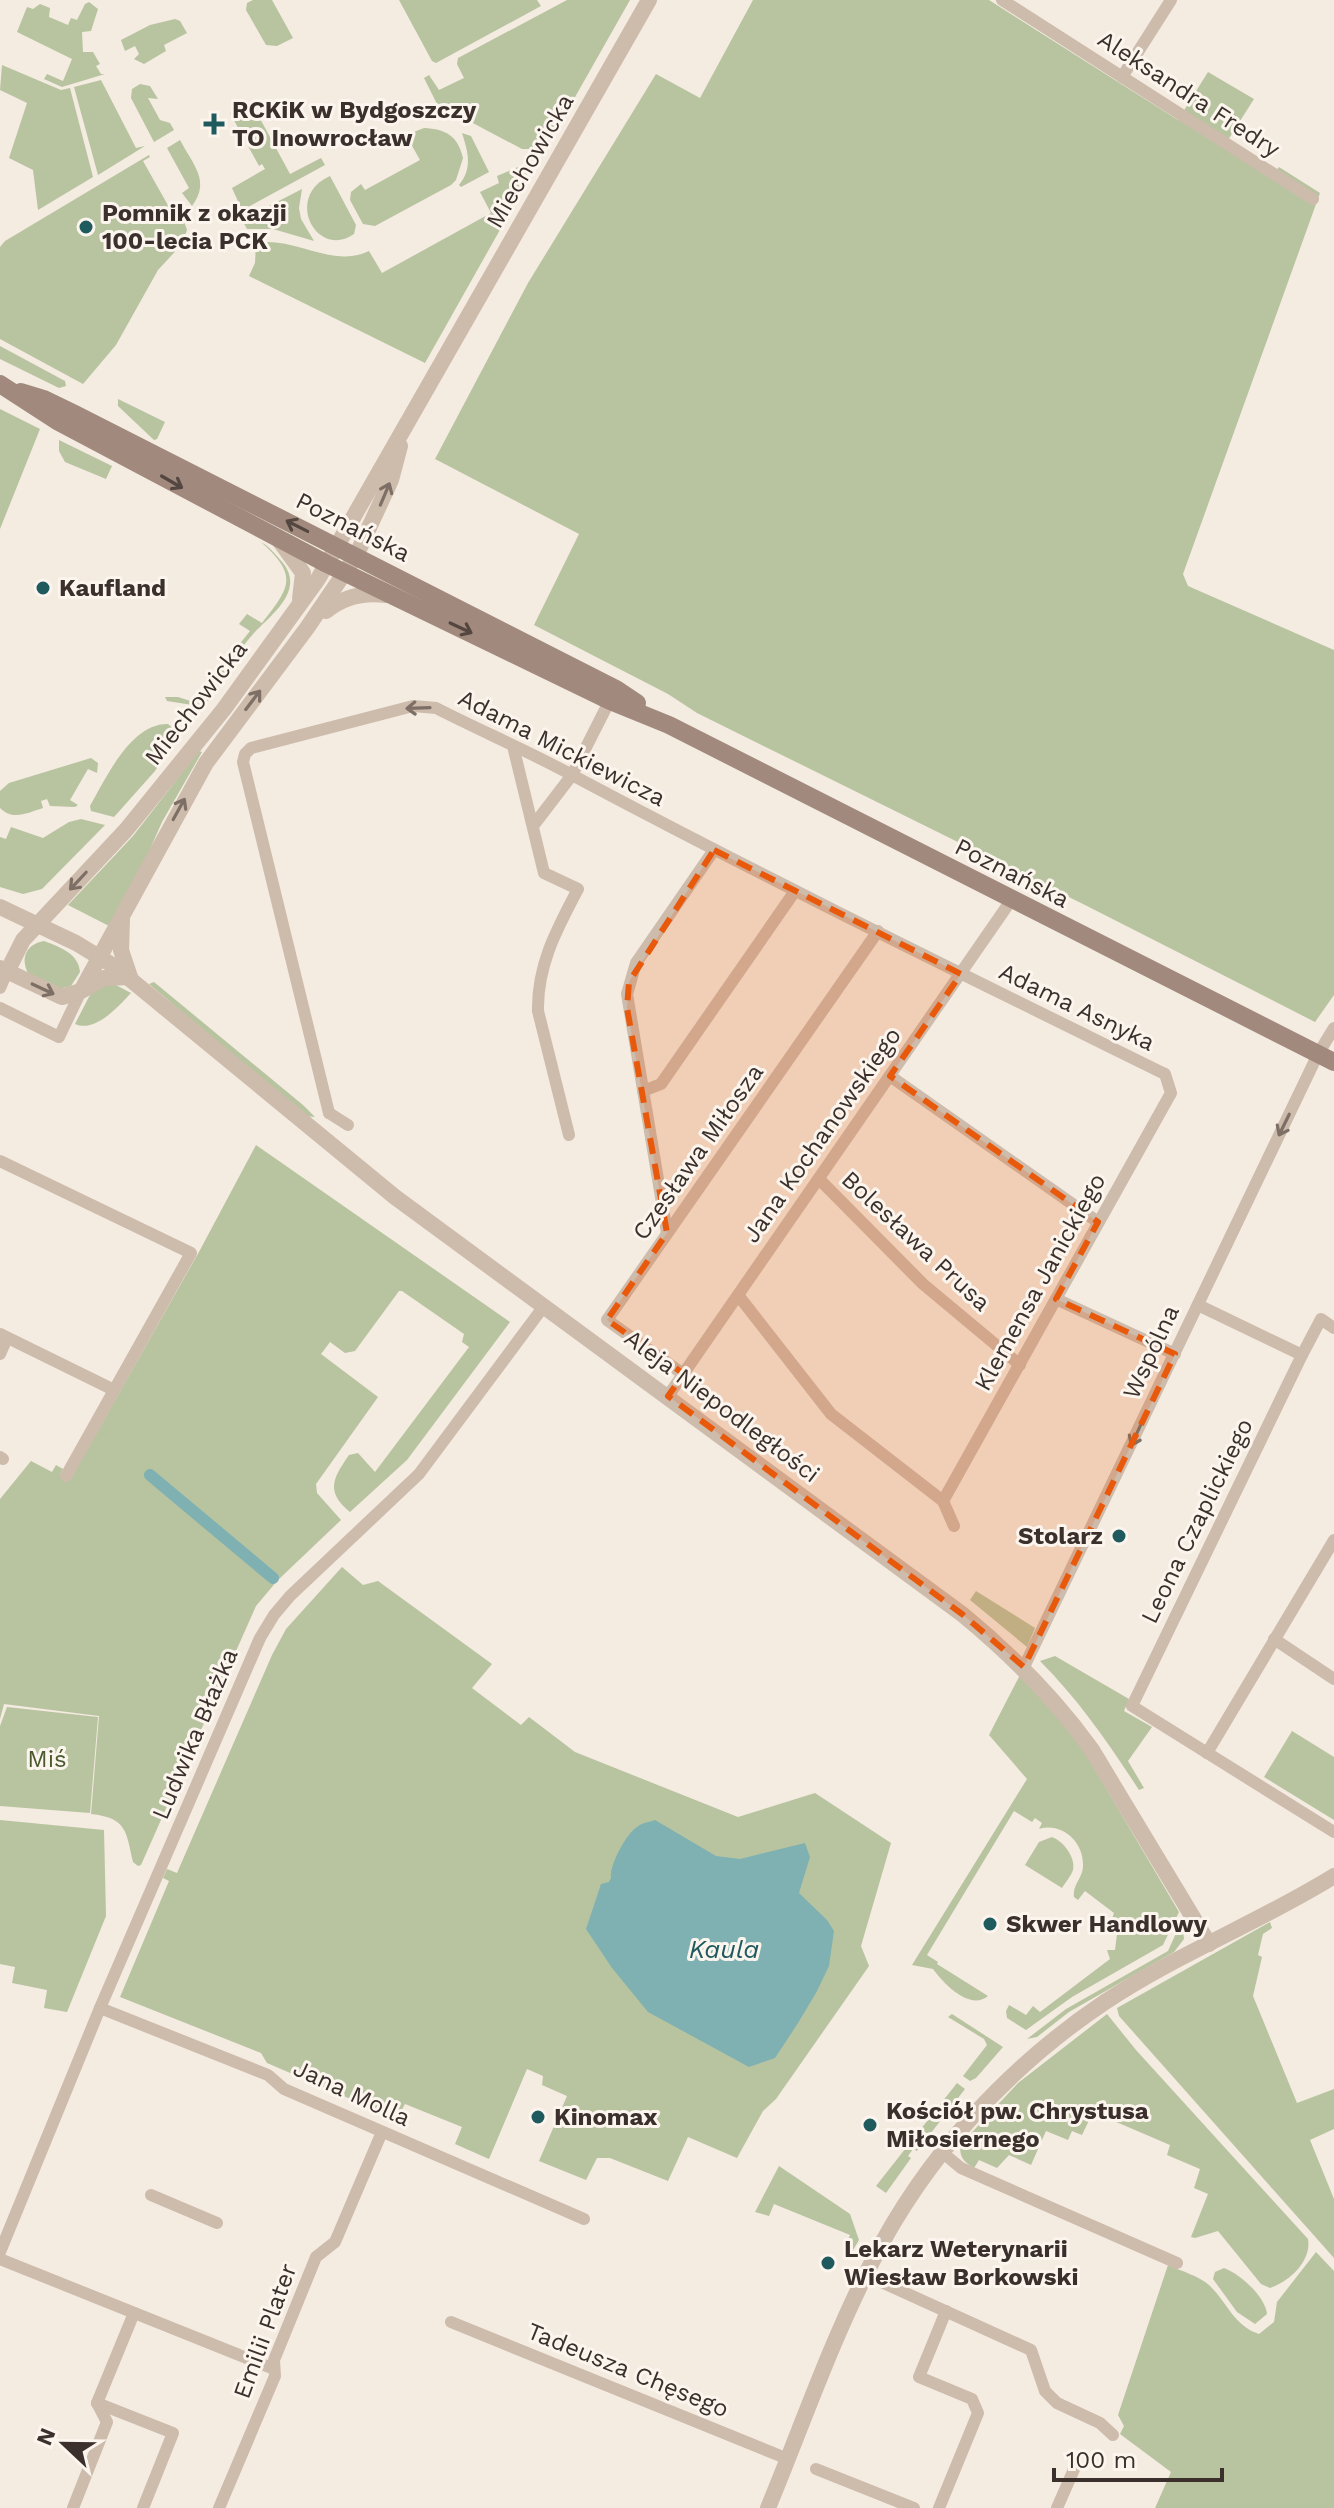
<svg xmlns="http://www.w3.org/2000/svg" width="1334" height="2508" font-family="'Work Sans',sans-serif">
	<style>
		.green { fill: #b8c4a0 }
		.water { fill: #7fb0b2 }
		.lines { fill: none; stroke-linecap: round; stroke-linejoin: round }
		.canal { stroke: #7fb0b2; stroke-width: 12 }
		.minor { stroke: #cdbbac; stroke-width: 12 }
		.tertiary { stroke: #cdbbac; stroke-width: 16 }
		.secondary { stroke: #a18a7d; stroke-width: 18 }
		.oneway { stroke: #544640 }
		.oneway2 { stroke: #7d6f65 }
		.marked { fill: #e8590c; fill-opacity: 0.2; stroke: #e8590c; stroke-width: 6; stroke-dasharray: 16 10; stroke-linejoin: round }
		.poi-dot { fill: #1f5a5e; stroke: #fbf5ee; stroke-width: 3 }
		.labels { text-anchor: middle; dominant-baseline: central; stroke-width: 6; stroke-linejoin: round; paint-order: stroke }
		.street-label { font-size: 24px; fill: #3b302b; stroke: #fbf5ee }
		.poi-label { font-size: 24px; font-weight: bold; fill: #3b302b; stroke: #fbf5ee; text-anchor: start }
		.park-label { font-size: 24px; fill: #4a5a2e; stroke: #fbf5ee }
		.water-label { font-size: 26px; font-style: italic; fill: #1f5a5e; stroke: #fbf5ee }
	</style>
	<rect width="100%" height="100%" fill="#f4ebe1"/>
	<g class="green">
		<path d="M253,0h19l21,38 -16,8 -11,-1 -20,-35 1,-7z"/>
		<path d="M399,0h138l4,6 -105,57 -4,-2z"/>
		<path d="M567,0h63l-81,143 -10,6h-17l-85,-45 -13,-26 5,-3 10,15 25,-12 -7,-14 1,-6z"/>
		<path d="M753,0h236l189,120 30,-48 46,27 -26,41 48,31 3,-4 41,26 -137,381 5,12 146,64v345l-19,27 -228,-116 -390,-193 -29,-19 -134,-69 45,-91 -144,-75 93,-176 128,-209 44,24z"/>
		<path d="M89,2l9,7 -7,22 -9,1 1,20h10l7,12 -4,2 5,8h4l-43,13 -18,-8 3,-5 16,7 9,-22 -55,-27 10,-25 6,2 7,-5 10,4 -1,9 19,8 3,-7 6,2 8,-16z"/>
		<path d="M175,19l5,2 7,12 -23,12 2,6 -22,13 -10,-5 5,-5 -4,-8 -10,5 -4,-11 29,-15z"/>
		<path d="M2,65l59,25 9,-2 23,89 -55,33 -5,-40 -24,-12 18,-55 -27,-13z"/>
		<path d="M101,80l35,68 9,-2 -47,29 -24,-88z"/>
		<path d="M140,84l10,2 8,13 -10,-1 12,22 10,3 4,7 -20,12 -23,-44 1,-9z"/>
		<path d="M251,102l39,72 31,-16 4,7 -77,42 -7,1 -9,-20 33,-19 -3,-5 -3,2 -29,-53z"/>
		<path d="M424,128c22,1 34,8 39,30l-7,22 -5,5 -76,41 -12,-2 -13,-24 1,-8 10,-8 4,6 55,-30 -14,-25z"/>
		<path d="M462,133l9,3 18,36 -28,15 -2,-2c14,-17 9,-33 3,-52z"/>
		<path d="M180,140c13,25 31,41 12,66l-10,-13 7,-5 -22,-40z"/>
		<path d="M149,155l1,2 -7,4 31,55 7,-3 6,17 -5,14 -24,26 -42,75 -33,39 -83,-45v-92l5,-6z"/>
		<path d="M518,167l9,3 1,10 -103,183 -176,-87 6,-13 1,-20c38,-7 77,26 113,8l13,22 109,-60 -11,-21 19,-9 -2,-7z"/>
		<path d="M330,176l26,49 -2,9c-37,26 -71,-37 -24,-58z"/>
		<path d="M302,189l-3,19 2,11 13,22 -41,-12h-26l-5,-9z"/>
		<path d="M0,346l65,35 1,5 -7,2 -59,-29z"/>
		<path d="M118,399l47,23 -8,17 -3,1 -36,-34z"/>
		<path d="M0,409l40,20 -40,100z"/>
		<path d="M59,440l53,26 -6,13 -41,-17 -6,-11z"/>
		<path d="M261,542c9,5 15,13 22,21 22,28 -12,52 -29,70 -17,18 -31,46 -45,67l-10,6 -32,-5 -2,-4h13l22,7 15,-29 35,-44 -11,-7 8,-10 15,9c28,-36 37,-47 -1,-81z"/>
		<path d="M168,724l11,9 -24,38 -41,46 -23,-6 -1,-5c16,-28 41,-83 78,-82z"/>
		<path d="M199,751l3,1 -40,70 -18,41 -35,63 -41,-21 65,-69z"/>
		<path d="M91,758l7,5 -1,10 -9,-4 -18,31 8,5 -3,2 -25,-1 -3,-7 -6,2 2,7c-16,5 -30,13 -43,0v-17l9,-8z"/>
		<path d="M81,819l24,6 -63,64 -19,5 -23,-7v-50l6,2 5,-12 32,11 26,-16z"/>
		<path d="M44,941c16,6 35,13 36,31l-9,14 -12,3 -31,-16c-8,-16 -1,-29 16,-32z"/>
		<path d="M154,982l149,123 12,12 -10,-1 -156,-132z"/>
		<path d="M112,983l19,10c-13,14 -36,40 -56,31l17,-33z"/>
		<path d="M256,1145l254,177 -103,138 -57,52c-25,-20 -17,-34 -1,-57l9,-2 17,19 94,-125 -7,-5 2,-8 -62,-43h-3l-44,60 -10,2 -15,-11 -9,12 57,43 -62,87 1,9 24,27 -64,61 -21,25 -115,259 -3,1 -5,-4c-7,-31 -6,-44 -42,-48l8,-98 -95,-12 -4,15v-220l31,-38 21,11 4,-7 7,4 -3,6 10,5 130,-230z"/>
		<path d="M342,1567l21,18 15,-4 114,83 -20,24 49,37 8,-8 46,35 163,65 77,-24 76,50 -30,103 8,20 -93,133 -13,12 -26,47 -49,-21 -20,44 -58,-23h-13l-11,22 -47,-19 28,-65 -25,-11 1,-9 -16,-7 -38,90 -34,-15 7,-17 -57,-23 -8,15 -130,-56 -6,-10 -141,-56 49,-116 -6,-3 4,-9 10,4 95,-218 14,-26z"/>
		<path d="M976,1591l59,37 -8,19 -57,-47z"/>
		<path d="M1055,1656l74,43 -5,12 28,16 -24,34 16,27 -5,2c-30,-46 -60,-90 -99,-129z"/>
		<path d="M1021,1673l59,71 99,168 -16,33 -91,52 -46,33 -19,-12 -1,-7 3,-6 17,10 7,-9 7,6 70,-53 -3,-9h8l3,-24 -8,-2 4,-11 -29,-22 -7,9 -4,-3c-2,-12 9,-19 9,-31 1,-24 -21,-44 -44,-37l3,-6 -7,-5 -3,4 -18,-11 -87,144 11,7 -1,2 51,32c-18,15 -44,-12 -55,-27l-21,-4 115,-186 -38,-44z"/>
		<path d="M7,1707l91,10 -8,96 -90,-7v-80z"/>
		<path d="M1292,1731l42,26v63l-70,-43z"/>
		<path d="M0,1820l104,10 2,86 -39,96 -23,-4 3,-18 -35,-7 3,-16 -15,-3z"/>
		<path d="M1052,1837c11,4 24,20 21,33 -2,6 -8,13 -11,18l-37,-23 14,-23z"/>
		<path d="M1182,1920l2,19 -10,13 -105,60 -32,25 -10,2 39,-30 102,-58z"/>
		<path d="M1270,1922l2,6 -9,6 -5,21 4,2 -9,39 44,107 37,-14v40l-24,11 24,59v59l-215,-242 -2,-8z"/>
		<path d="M952,2014l51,33 -27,31 -6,3 -7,-5 24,-31 -3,-6 -36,-22z"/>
		<path d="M1107,2014l29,36 172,189c4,22 -19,43 -38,49l-9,-4 -43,-53 -23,7 -4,-1 17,-43 -14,-6 6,-19 -33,-14 3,-10 -77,-33 -11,23 -10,-4 -4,9 -22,-9 -15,34 -22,-10 -12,13 -18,-8 -5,8c-10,-6 -17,-13 -12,-25l56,-60z"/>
		<path d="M957,2083l8,6 -48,62 -4,-2 -5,7 3,2 -25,35 -10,-7z"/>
		<path d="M779,2166l71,48 9,26 -6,10 -8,-3 5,-12 -76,-31 -5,12 -14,-4z"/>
		<path d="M1316,2252l18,19v237h-179l16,-36 -51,-38 4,-8 -6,-11 50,-150c13,6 31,11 41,20 18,17 25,41 50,49l15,-12 3,-20z"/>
		<path d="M1224,2268c16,6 41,28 43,46l-12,10 -18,-12 -24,-33 2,-7z"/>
	</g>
	<path class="water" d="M655,1820l61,36 24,3 65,-16 5,14 -11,36 28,27 7,11 -5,35 -13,27 -18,30 -23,35 -26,9 -101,-55 -36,-44 -26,-39 15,-45 8,-2 2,-4c-2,-12 15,-44 26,-51 4,-4 13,-5 18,-7z"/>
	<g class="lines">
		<path class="canal" d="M150,1475l123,103"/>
		<g class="minor">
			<path d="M1002,0l311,199"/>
			<path d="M1122,77l49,-77"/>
			<path d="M513,746l31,127 34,16c-21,40 -41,76 -40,122l31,124"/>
			<path d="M533,826l39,-51 40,-79"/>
			<path d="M0,988l7,-16"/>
			<path d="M0,1008l59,29 22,-46"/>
			<path d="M890,1076l208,146"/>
			<path d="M643,1091l18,-7 134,-193"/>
			<path d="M329,1113l-86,-351 2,-8 6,-6 162,-42 23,2c45,23 92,43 136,67 195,104 394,201 593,299l6,19 -228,408"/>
			<path d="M329,1113l19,12"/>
			<path d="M0,1161l191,92 -125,223"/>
			<path d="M819,1179l104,105 97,81"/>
			<path d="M667,1233l-40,-239 9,-31 78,-113"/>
			<path d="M738,1295l93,119 112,87 11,25"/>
			<path d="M1056,1299l119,55"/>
			<path d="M1198,1305l104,50 -170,351 202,126"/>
			<path d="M0,1334l114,56"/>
			<path d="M0,1354l7,-16"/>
			<path d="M1302,1355l19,-36 13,9"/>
			<path d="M683,1374l-76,-54 271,-389"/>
			<path d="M668,1396l344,-497"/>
			<path d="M0,1457l3,2"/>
			<path d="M1274,1639l60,40"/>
			<path d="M1024,1667l294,-613 16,-26"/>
			<path d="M1207,1753l127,-213"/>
			<path d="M100,2008l168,67 16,14 300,130"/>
			<path d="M943,2153l18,15 216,95"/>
			<path d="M151,2195l66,28"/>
			<path d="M0,2252l100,-244 160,-370 14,-23 16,-19 129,-122 125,-168"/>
			<path d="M0,2259l274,110"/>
			<path d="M866,2275l165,75 14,41 12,12 43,20 13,12"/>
			<path d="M451,2322l337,137"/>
			<path d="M97,2403l76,30 -30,75"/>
			<path d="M97,2403l37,-90"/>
			<path d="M816,2469l98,39"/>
			<path d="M73,2508l34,-86 -10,-19"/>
			<path d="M219,2508l56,-132 -1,-16 42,-103 19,-15 47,-110"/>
			<path d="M939,2508l39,-95 -6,-14 -53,-22 27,-66"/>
			<path d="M1057,2508l18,-41"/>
		</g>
		<g class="tertiary">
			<path d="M279,540l24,33 -3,26"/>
			<path d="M326,611c17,-14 37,-19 60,-16"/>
			<path d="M0,907l76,36 38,23 281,231 567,417c50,41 92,83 130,136l117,194"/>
			<path d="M122,920l-1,30 9,27"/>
			<path d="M0,968l62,29 19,-6 23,-13 26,-1"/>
			<path d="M7,972l16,-32 103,-110 98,-121 94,-130 331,-579"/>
			<path d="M81,991l125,-228 101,-135 49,-72 35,-76 9,-34"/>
			<path d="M768,2508c34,-82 63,-167 104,-246 53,-105 136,-195 233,-260 72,-48 155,-80 229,-126"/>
		</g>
		<g class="secondary">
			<path d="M0,384l57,37 270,143 283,137 59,24 665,337"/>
			<path d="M21,392l23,7 31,15 541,275 21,14"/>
		</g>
	</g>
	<defs><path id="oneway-shaft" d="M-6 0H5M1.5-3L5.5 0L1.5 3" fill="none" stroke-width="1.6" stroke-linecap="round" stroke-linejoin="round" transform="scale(2)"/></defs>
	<g class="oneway">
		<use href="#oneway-shaft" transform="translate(172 482) rotate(30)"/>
		<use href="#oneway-shaft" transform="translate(297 526) rotate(-153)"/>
		<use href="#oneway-shaft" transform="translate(461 628) rotate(25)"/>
	</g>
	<g class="oneway2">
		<use href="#oneway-shaft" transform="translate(385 494) rotate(-67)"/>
		<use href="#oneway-shaft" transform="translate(253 700) rotate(-53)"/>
		<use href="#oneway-shaft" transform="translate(418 708) rotate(178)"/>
		<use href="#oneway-shaft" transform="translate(179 809) rotate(-61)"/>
		<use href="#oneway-shaft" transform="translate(78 881) rotate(133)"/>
		<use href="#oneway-shaft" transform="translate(43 989) rotate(25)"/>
		<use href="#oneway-shaft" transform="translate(1284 1125) rotate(116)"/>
		<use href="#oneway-shaft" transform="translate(1136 1435) rotate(115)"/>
	</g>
	<path class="marked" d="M714,850l247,124 -71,102 208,146 -42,77 119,55 -151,313 -62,-53 -294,-218 16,-22 -77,-54 60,-87 -40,-225 2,-26z"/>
	<g class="poi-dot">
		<path d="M210 112h8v8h8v8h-8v8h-8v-8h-8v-8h8z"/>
		<circle cx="86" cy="227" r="8"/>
		<circle cx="43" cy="588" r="8"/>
		<circle cx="1119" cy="1536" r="8"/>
		<circle cx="990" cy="1924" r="8"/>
		<circle cx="538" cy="2117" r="8"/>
		<circle cx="870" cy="2125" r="8"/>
		<circle cx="828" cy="2263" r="8"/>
	</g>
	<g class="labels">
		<g class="street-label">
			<text transform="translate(1189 94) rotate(33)">Aleksandra Fredry</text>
			<text transform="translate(530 161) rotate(-60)">Miechowicka</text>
			<text transform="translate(353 527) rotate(27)">Poznańska</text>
			<text transform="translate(196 703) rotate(-52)">Miechowicka</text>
			<text transform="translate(562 748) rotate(27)">Adama Mickiewicza</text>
			<text transform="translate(1012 873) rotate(27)">Poznańska</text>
			<text transform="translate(1077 1007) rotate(26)">Adama Asnyka</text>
			<text transform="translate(822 1135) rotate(-55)">Jana Kochanowskiego</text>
			<text transform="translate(698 1152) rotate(-55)">Czesława Miłosza</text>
			<text transform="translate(916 1241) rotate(43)">Bolesława Prusa</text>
			<text transform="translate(1040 1282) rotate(-61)">Klemensa Janickiego</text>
			<text transform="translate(1151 1352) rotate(-65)">Wspólna</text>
			<text transform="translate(722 1406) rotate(37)">Aleja Niepodległości</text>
			<text transform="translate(1197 1521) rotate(-64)">Leona Czaplickiego</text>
			<text transform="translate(195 1734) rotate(-67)">Ludwika Błażka</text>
			<text transform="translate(352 2093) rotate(25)">Jana Molla</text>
			<text transform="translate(265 2331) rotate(-70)">Emilii Plater</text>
			<text transform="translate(628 2370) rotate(22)">Tadeusza Chęsego</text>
		</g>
		<g class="poi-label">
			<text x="232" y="110">RCKiK w Bydgoszczy<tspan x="232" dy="28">TO Inowrocław</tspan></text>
			<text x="102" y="213">Pomnik z okazji<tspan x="102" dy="28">100-lecia PCK</tspan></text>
			<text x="59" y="588">Kaufland</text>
			<text x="1103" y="1536" text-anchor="end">Stolarz</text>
			<text x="1006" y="1924">Skwer Handlowy</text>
			<text x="886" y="2111">Kościół pw. Chrystusa<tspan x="886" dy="28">Miłosiernego</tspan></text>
			<text x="554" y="2117">Kinomax</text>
			<text x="844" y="2249">Lekarz Weterynarii<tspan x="844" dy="28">Wiesław Borkowski</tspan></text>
		</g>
		<g class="park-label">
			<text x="47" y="1759">Miś</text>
		</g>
		<g class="water-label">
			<text x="724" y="1949">Kaula</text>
		</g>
	</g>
	<g transform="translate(64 2444) rotate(292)" stroke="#fbf5ee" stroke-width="6" paint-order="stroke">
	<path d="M0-6L14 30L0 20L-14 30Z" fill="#3b302b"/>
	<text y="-12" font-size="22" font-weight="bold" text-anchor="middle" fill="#3b302b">N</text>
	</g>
	<path d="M1054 2468v12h168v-12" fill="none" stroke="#3b302b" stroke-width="4"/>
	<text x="1066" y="2468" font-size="24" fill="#3b302b" stroke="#fbf5ee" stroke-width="6" paint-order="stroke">100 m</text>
</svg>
